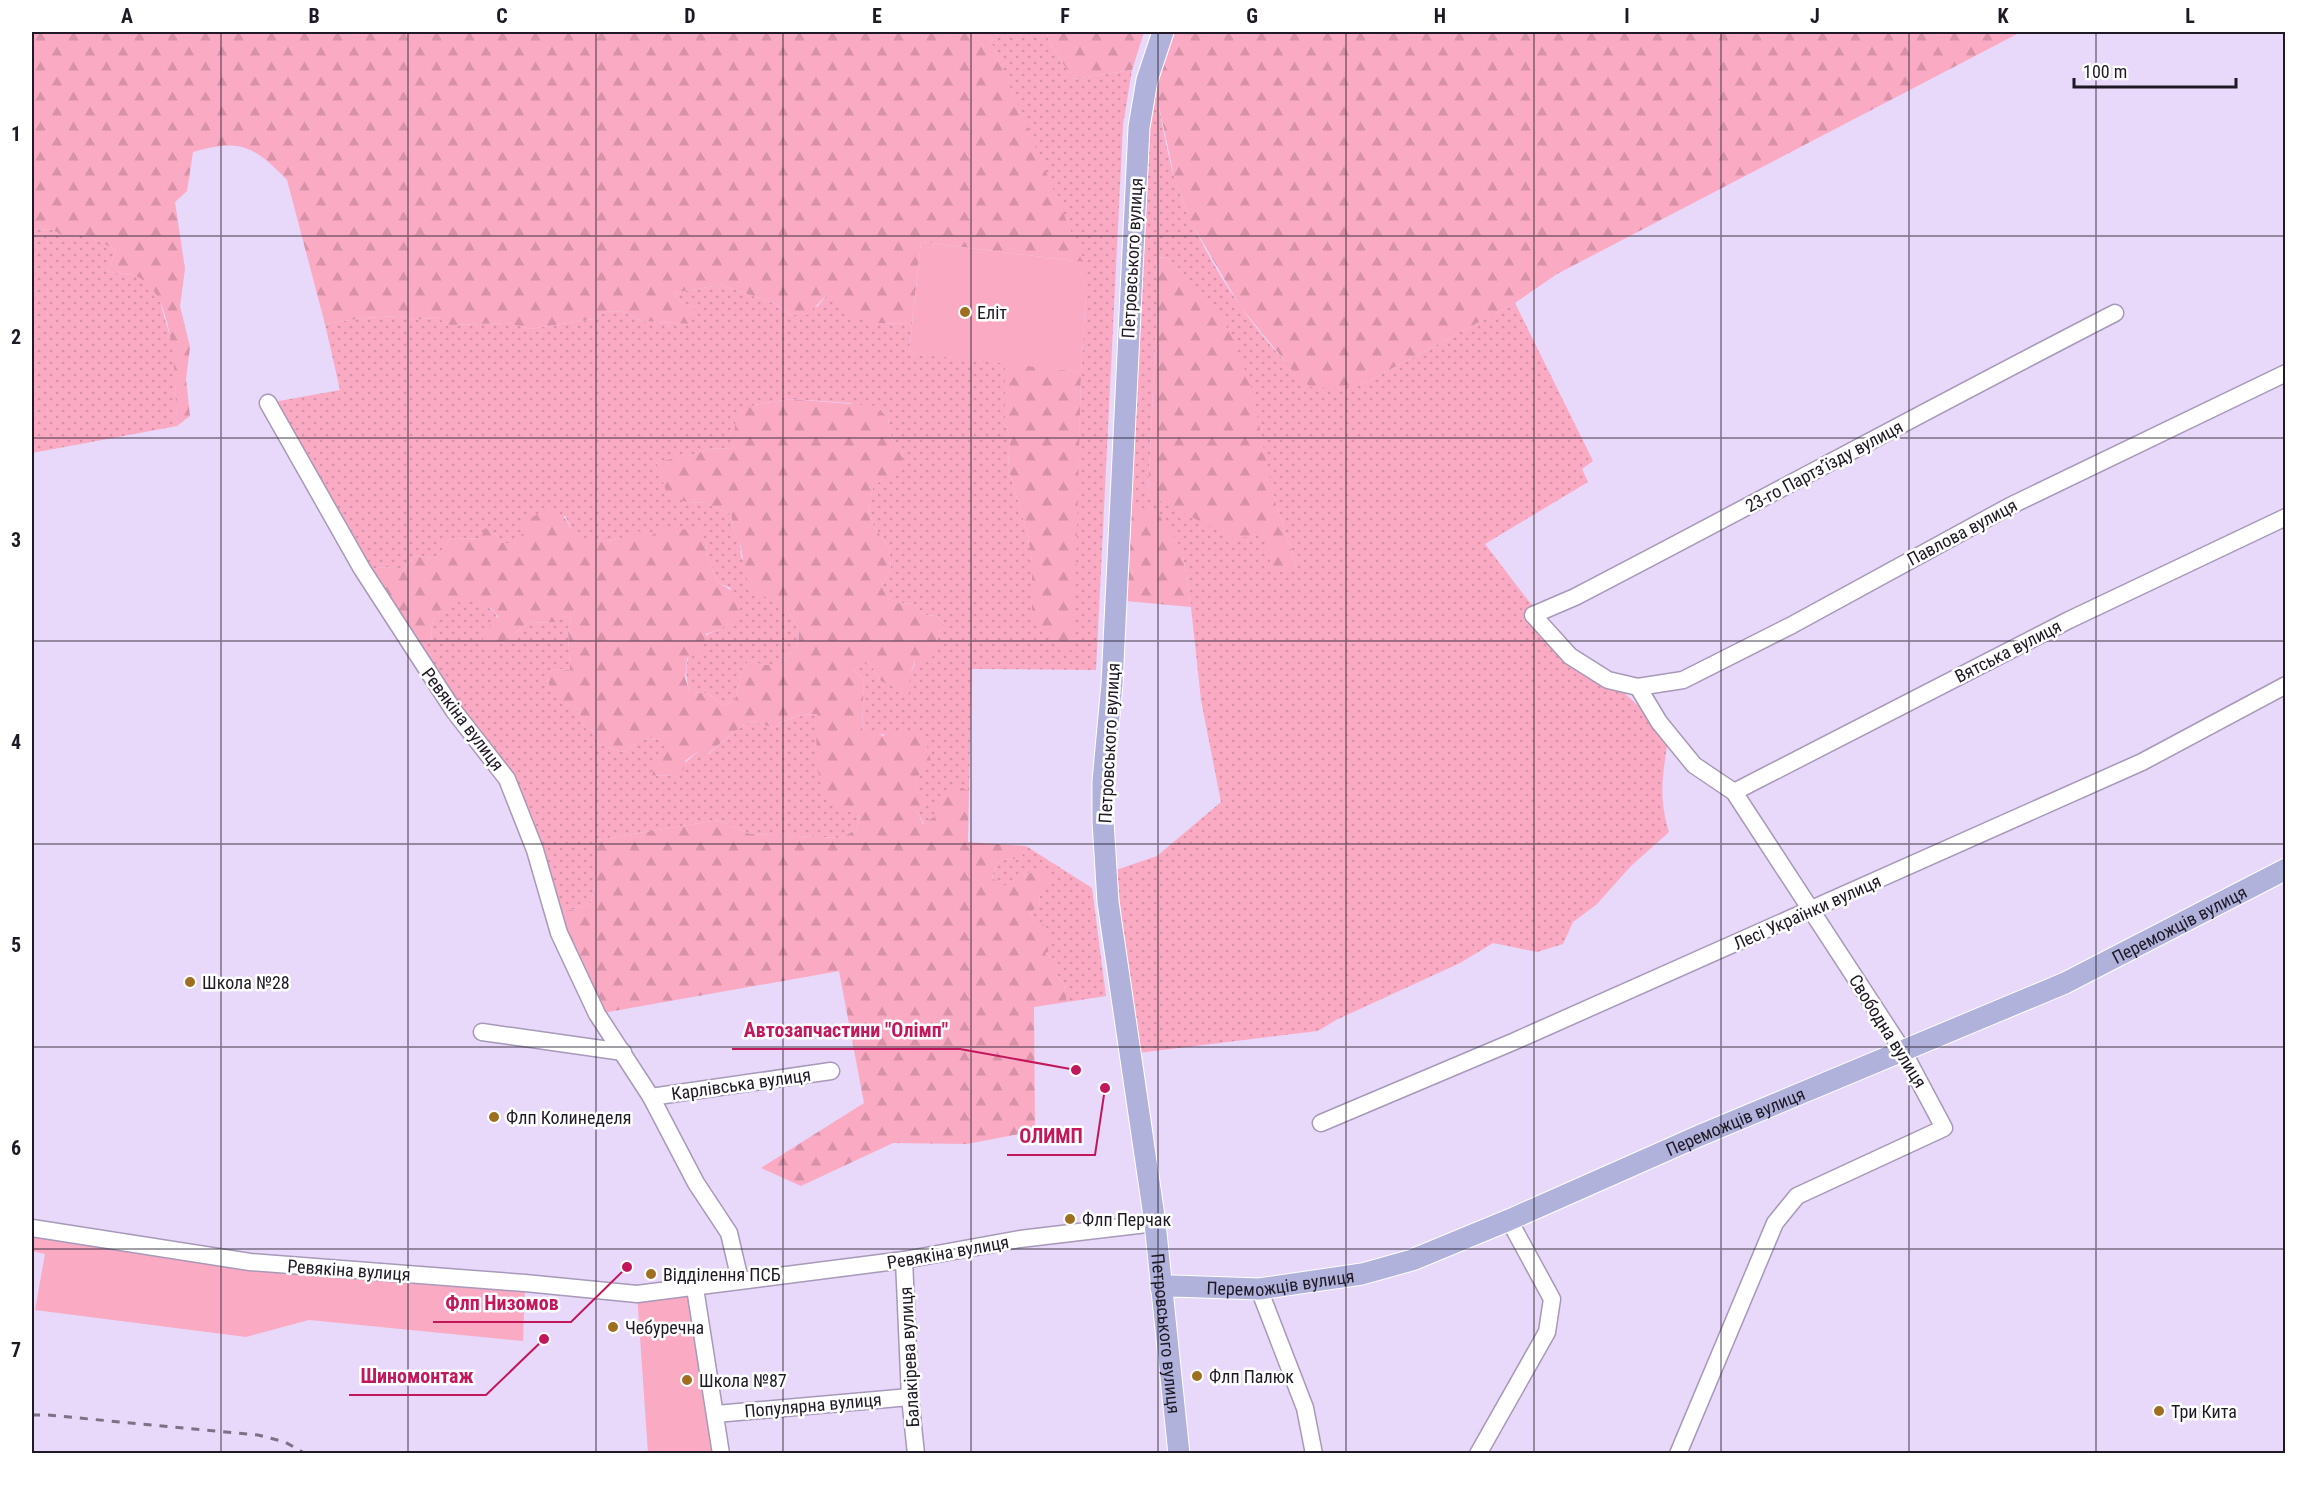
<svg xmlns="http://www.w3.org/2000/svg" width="2317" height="1485" font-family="'Roboto Condensed',sans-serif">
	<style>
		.grass { fill: url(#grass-dots); fill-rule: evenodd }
		.forest { fill: url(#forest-firs) }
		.park { fill: #fbaac4 }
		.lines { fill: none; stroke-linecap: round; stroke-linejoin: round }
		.minor-casing { stroke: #a799b8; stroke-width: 19 }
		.major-casing { stroke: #fff; stroke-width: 23 }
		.minor { stroke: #fff; stroke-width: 16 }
		.major { stroke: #b0b2dc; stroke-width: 21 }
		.rail { stroke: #7c7187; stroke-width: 3; stroke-dasharray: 8 8; stroke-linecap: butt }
		.grid { fill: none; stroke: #1f1925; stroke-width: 1.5; stroke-opacity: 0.55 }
		.poi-dot { fill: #9e6f21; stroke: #fff; stroke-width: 2 }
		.labels { text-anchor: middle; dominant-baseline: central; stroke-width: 5; stroke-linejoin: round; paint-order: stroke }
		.street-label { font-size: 18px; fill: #1f1925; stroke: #fff }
		.poi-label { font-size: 18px; fill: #1f1925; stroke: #fff; text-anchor: start }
		.leader { fill: none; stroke: #c2185b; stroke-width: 2 }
		.callout-dot { fill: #c2185b; stroke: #fff; stroke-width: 2 }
		.callout-label { font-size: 20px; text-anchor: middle; font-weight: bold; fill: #c2185b; stroke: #fff; stroke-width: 5; stroke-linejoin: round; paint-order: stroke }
		.neatline { fill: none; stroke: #1f1925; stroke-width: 2 }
		.grid-label { font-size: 20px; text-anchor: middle; font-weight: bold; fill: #1f1925 }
	</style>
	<defs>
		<pattern id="grass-dots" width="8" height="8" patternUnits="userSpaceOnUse" patternTransform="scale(1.5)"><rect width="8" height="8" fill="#fbaac4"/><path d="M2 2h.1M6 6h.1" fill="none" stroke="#d792a8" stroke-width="1.8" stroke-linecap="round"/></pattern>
		<pattern id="forest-firs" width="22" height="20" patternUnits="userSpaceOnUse" patternTransform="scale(1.5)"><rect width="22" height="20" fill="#fbaac4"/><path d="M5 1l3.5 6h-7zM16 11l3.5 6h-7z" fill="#d792a8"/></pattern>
	</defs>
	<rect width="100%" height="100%" fill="#e8d8f9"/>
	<g class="grass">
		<path d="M987,32h59l5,13 22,34 59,-9 -9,55 -27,545 -124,-1 -3,122 -16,-6 -18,32 -11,7 -7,-13 -1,-28 4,-11 -11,-34c-16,-1 -31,-6 -47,-5l2,-53 -10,-9 10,-9 9,6 8,13 29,-7 6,-12 20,-21 8,-17 -8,-8 -12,-1 -11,-11 -14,-1 -12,-4 -6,-13 10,-16 -2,-22 -16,-23 -4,-16 4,-23 13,-9 12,-32 -7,-7 -3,-19 -38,-16 -60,-4 -36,6 -19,28 -2,15 -25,1 -16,6 -36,8 32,39 17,1 26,11 3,18 6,11 1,14 46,51 11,22 1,7 -3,11 -15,17h-18l-14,-5 -7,11 -7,30 -13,5 -14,-13 -18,-1c-10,-29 1,-54 31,-63l10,-41 -13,-5 -10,-25 -2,-16 -57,-5 -11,-5c-17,8 -48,16 -64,1 -4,-4 -6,-13 -9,-17l-42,17 -11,11 -11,-1 -6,-10 -15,6 -27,-1 -6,3c-8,19 -12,17 -31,15l-15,16 -10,-5 -29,2 -94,-166 72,-13 -15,-66 39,-6 35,-2 16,4 21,-3 14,8 58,-2 22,6 64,-10 12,-8 18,1 17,9 49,3 4,-18 -11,-2 -10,-11 48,-8 55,19 16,11 26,-9 9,-11 49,28 36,1 -3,29 96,10v60l5,14 -2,30 19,65 5,29v54l41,36 8,-279 5,-77 -52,-150z"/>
		<path d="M1155,88c7,31 11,64 21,94 24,72 78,154 134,204l51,-1 154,-82 78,158 -11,8 6,13 -103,62 42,55 22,25 95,87 23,35c-5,32 -8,54 2,86l-38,34 -35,39 -23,17 -10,22 -26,8 -44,-9 -33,20 -124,57 -18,11 -180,22 -22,-183 41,-14 64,-54 -20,-102 -10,-93 -9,-58 -53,-39 20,-382zM1155,257l12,1 16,16 90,221 23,70 -33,-31 -115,-39 10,-211z"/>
		<path d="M36,229l17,1 13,8 21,-3 29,15 -8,22 31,4 18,16 17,58 3,76 -145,27v-218z"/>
		<path d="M471,599c31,13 27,15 26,47l32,-23 24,-1 10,-6 8,3 -3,11 2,40 -18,-1 -5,10 3,10 10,10 17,9 8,20 9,3 4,13 24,8 25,-14 11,1 9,8 -14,29 19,-1 25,-23 12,2c13,-12 26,-24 42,-33l24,7c13,-11 26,-14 42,-14l2,62 40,38 -2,15 -16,9 -91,-4 -31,-14 -123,20v36l-5,27 -15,6 -23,3 -46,-133 -85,-130 10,-11c-4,-27 15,-35 39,-39z"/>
		<path d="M1026,846l66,42 14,108 -39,6 -3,-18 -8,-9v-15l-11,-6 -14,-43 8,-6 1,-9 14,-19 -24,-5 -16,14h-11l-11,-8c5,-22 10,-17 29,-20z"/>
	</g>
	<g class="forest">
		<path d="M32,32h955l97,230 -163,-20 -9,82 -36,-1 -20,-5 -29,-23 -20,20h-15l-16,-11 -55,-19 -48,8 10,11 11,1 -3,19 -50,-3 -17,-9 -18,-1 -12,8 -64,10 -22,-6 -58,2 -14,-8 -21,3 -16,-4 -35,2 -39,6 -38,-144c-33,-34 -47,-42 -94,-28l-6,39 -12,11 10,67 -5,37 10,41 -4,32 4,37 -13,10c-2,-39 0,-127 -37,-148 -8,-5 -23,-4 -32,-6l8,-22 -29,-15 -21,3 -13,-8 -17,-1 -4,6z"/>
		<path d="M1046,32h98l-12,38 -59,9 -22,-34z"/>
		<path d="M1171,32h850l-464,242 -42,29 -154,82 -28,3 -23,-1 -18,-17 -52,-64 -49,-84 -16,-42 -20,-92z"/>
		<path d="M1155,257l12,1 47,47 20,35 18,49 21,106 23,70 -22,10 -11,-41 -28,5 -87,-44 10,-211z"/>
		<path d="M1005,363l76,9 -7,280 -16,-10 -26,-27v-54l-5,-29 -19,-65 2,-30 -5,-14z"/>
		<path d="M790,399l87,7 11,13 3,19 7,7 5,11 -4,18 -13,3 -13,10 -4,22 4,16 16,23 2,22 -10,16 7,13 11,4 14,1 11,11 12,1 8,8 -8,17 2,10 -11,11h-12l-5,12 -1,20 -28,-13 -8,-13 -9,-5 -10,8 10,9 -2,52h14l7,4 8,-5 12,2 6,5 8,-6 7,2 7,27c-11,10 -16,17 -14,33l13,5 -13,12 6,13 11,-7c3,-15 8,-23 19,-33l16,7 -1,51 58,4 -5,12c-19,3 -24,-2 -29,20l11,7 11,1c14,-12 24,-25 41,-9l-15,19 -1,9 -8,7 5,9c11,3 13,11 16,22l-7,11 11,6v15l8,9 3,18 -33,5 1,124 -68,13 -74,-1 -92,43 -40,-18 103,-65 -25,-132 -242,43 -44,-102 23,-3 15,-6 5,-27v-36l123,-20 31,14 91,4 16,-9 2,-15c-7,-2 -16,-3 -22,-8 -26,-19 -20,-64 -20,-92 -17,0 -29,3 -42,14l-24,-7c-16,9 -29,21 -43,33l-11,-2 -11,8 -3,10 -11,5 -20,1 5,-18 9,-10 -8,-9 -11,-1 -25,14 -24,-8 -4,-13 -9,-3 -8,-20 -25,-12 -5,-18 5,-9 18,1 -2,-40 3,-11 -8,-3 -9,6 -25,1 -32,23 -10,1 -5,-4 3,-13 13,-13 -7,-9 -11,1 -9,-9c-24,3 -43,11 -39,38l-10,11 -60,-80 29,-2 11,4 14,-15c19,2 23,4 31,-15l6,-3 27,1 5,-11 10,5 6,10h11l11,-10 -2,-10 17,-9 16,-4c17,9 12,16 21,23 19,14 44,8 63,-2l11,6 11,-7 40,-1 6,13 2,16 10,25c16,7 22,14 22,32l-19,14 -15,5 -5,19 -14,5 -2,20 5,14 18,1 14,13 13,-5 7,-30 7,-11 14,5h18l15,-17 3,-11 -1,-7 -11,-22 -30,-15 -9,-9 -8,-41 -6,-11 -3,-18 -26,-11 -17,-1 -20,-5 -12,-35 36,-7 16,-6 25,-1 3,-33 18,-10z"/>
		<path d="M1129,510l28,2 25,37 9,58 -66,-6z"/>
	</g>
	<g class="park">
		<path d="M921,242l163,20 2,33 -5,77 -172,-19z"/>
		<path d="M32,1228l218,34 275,21 -2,58 -214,-21 -63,17 -211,-27 10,-56 -13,-3z"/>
		<path d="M695,1288l26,165h-73l-11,-159z"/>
	</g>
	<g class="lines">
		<defs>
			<g id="minor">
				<path d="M268,403l94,166 92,142 53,68 28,71 24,83 38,81 54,83 45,86 33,50 11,47"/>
				<path d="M1638,687l45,-7 109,-55 218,-119 276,-133"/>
				<path d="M1734,792l335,-172 217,-103"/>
				<path d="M482,1032l141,20"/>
				<path d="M651,1097l180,-26"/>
				<path d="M1321,1123l194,-82 627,-279 144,-77"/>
				<path d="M32,1228l218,34 275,21 112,11 267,-34 116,-21 135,-16"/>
				<path d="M904,1260l6,137 6,57"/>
				<path d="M695,1288l26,166"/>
				<path d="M1259,1289l46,119 9,46"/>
				<path d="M716,1414l194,-17"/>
				<path d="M1478,1454l69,-122 5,-33 -43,-79"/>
				<path d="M1678,1454l97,-231 22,-27 147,-68 -41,-77 -169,-259 -40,-27 -35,-43 -21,-35 -30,-7 -38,-24 -37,-41 42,-18c181,-94 359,-191 540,-284"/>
			</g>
			<g id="major">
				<path id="s1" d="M1163,32l-16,48 -8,47 -27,557 -9,97v40l5,81 47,321 24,231"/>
				<path id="s2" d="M1161,1288l12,-2 86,3 103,-15 50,-14 97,-40 192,-85 364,-152 221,-114"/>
			</g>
		</defs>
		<use href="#minor" class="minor-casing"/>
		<use href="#major" class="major-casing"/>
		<use href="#minor" class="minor"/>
		<use href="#major" class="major"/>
		<path class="rail" d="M32,1415h15l211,20 27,7 21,12"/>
	</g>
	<path class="grid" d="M221,32v1422M408,32v1422M596,32v1422M783,32v1422M971,32v1422M1158,32v1422M1346,32v1422M1534,32v1422M1721,32v1422M1909,32v1422M2096,32v1422M32,236h2254M32,438h2254M32,641h2254M32,844h2254M32,1047h2254M32,1249h2254"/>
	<g class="poi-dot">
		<circle cx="965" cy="312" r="6"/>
		<circle cx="190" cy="982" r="6"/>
		<circle cx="494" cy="1117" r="6"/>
		<circle cx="1070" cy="1219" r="6"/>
		<circle cx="651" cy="1274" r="6"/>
		<circle cx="613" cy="1327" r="6"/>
		<circle cx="1197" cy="1376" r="6"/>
		<circle cx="687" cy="1380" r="6"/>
		<circle cx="2159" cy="1411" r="6"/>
	</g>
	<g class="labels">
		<g class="street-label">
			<text transform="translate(1132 258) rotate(-87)">Петровського вулиця</text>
			<text transform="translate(1824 466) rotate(-28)">23-го Партз’їзду вулиця</text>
			<text transform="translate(1962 532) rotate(-28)">Павлова вулиця</text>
			<text transform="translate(2008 651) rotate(-27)">Вятська вулиця</text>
			<text transform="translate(463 719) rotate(53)">Ревякіна вулиця</text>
			<text transform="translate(1109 743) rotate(-87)">Петровського вулиця</text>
			<text transform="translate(1807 912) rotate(-24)">Лесі Українки вулиця</text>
			<text stroke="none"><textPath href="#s2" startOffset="1092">Переможців вулиця</textPath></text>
			<text transform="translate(1888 1031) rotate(58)">Свободна вулиця</text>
			<text transform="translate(741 1084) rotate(-8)">Карлівська вулиця</text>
			<text stroke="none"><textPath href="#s2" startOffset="606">Переможців вулиця</textPath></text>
			<text transform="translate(948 1252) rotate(-10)">Ревякіна вулиця</text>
			<text transform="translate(349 1270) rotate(4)">Ревякіна вулиця</text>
			<text stroke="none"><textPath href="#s2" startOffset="120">Переможців вулиця</textPath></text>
			<text stroke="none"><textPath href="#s1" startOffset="1310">Петровського вулиця</textPath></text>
			<text transform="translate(909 1357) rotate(-93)">Балакірева вулиця</text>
			<text transform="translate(813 1405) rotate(-5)">Популярна вулиця</text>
		</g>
		<g class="poi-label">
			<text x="977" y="312">Еліт</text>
			<text x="202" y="982">Школа №28</text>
			<text x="506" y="1117">Флп Колинеделя</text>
			<text x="1082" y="1219">Флп Перчак</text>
			<text x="663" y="1274">Відділення ПСБ</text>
			<text x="625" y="1327">Чебуречна</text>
			<text x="1209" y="1376">Флп Палюк</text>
			<text x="699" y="1380">Школа №87</text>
			<text x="2171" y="1411">Три Кита</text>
		</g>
	</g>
	<path class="leader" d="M1076 1070L960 1049H732M1105 1088L1095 1155H1007M627 1267L571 1322H433M544 1339L486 1395H349"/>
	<g class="callout-dot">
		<circle cx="1076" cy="1070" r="6"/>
		<circle cx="1105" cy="1088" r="6"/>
		<circle cx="627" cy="1267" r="6"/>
		<circle cx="544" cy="1339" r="6"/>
	</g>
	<g class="callout-label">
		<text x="846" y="1037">Автозапчастини "Олімп"</text>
		<text x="1051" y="1143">ОЛИМП</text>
		<text x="502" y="1310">Флп Низомов</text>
		<text x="417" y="1383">Шиномонтаж</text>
	</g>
	<rect width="2317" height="1485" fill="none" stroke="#ffffff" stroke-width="66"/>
	<path d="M2074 78v9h162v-9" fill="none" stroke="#1f1925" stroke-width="3"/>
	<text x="2083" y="78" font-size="18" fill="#1f1925" stroke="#ffffff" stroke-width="4.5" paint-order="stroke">100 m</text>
	<rect x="33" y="33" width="2251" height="1419" class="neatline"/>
	<g class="grid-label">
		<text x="127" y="23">A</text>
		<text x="314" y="23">B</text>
		<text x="502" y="23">C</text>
		<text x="690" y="23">D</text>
		<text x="877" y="23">E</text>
		<text x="1065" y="23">F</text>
		<text x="1252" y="23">G</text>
		<text x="1440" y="23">H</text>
		<text x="1627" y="23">I</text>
		<text x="1815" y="23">J</text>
		<text x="2003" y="23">K</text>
		<text x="2190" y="23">L</text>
		<text x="16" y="141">1</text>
		<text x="16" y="344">2</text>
		<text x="16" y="547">3</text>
		<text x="16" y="749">4</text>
		<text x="16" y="952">5</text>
		<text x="16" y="1155">6</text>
		<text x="16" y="1357">7</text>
	</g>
</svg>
